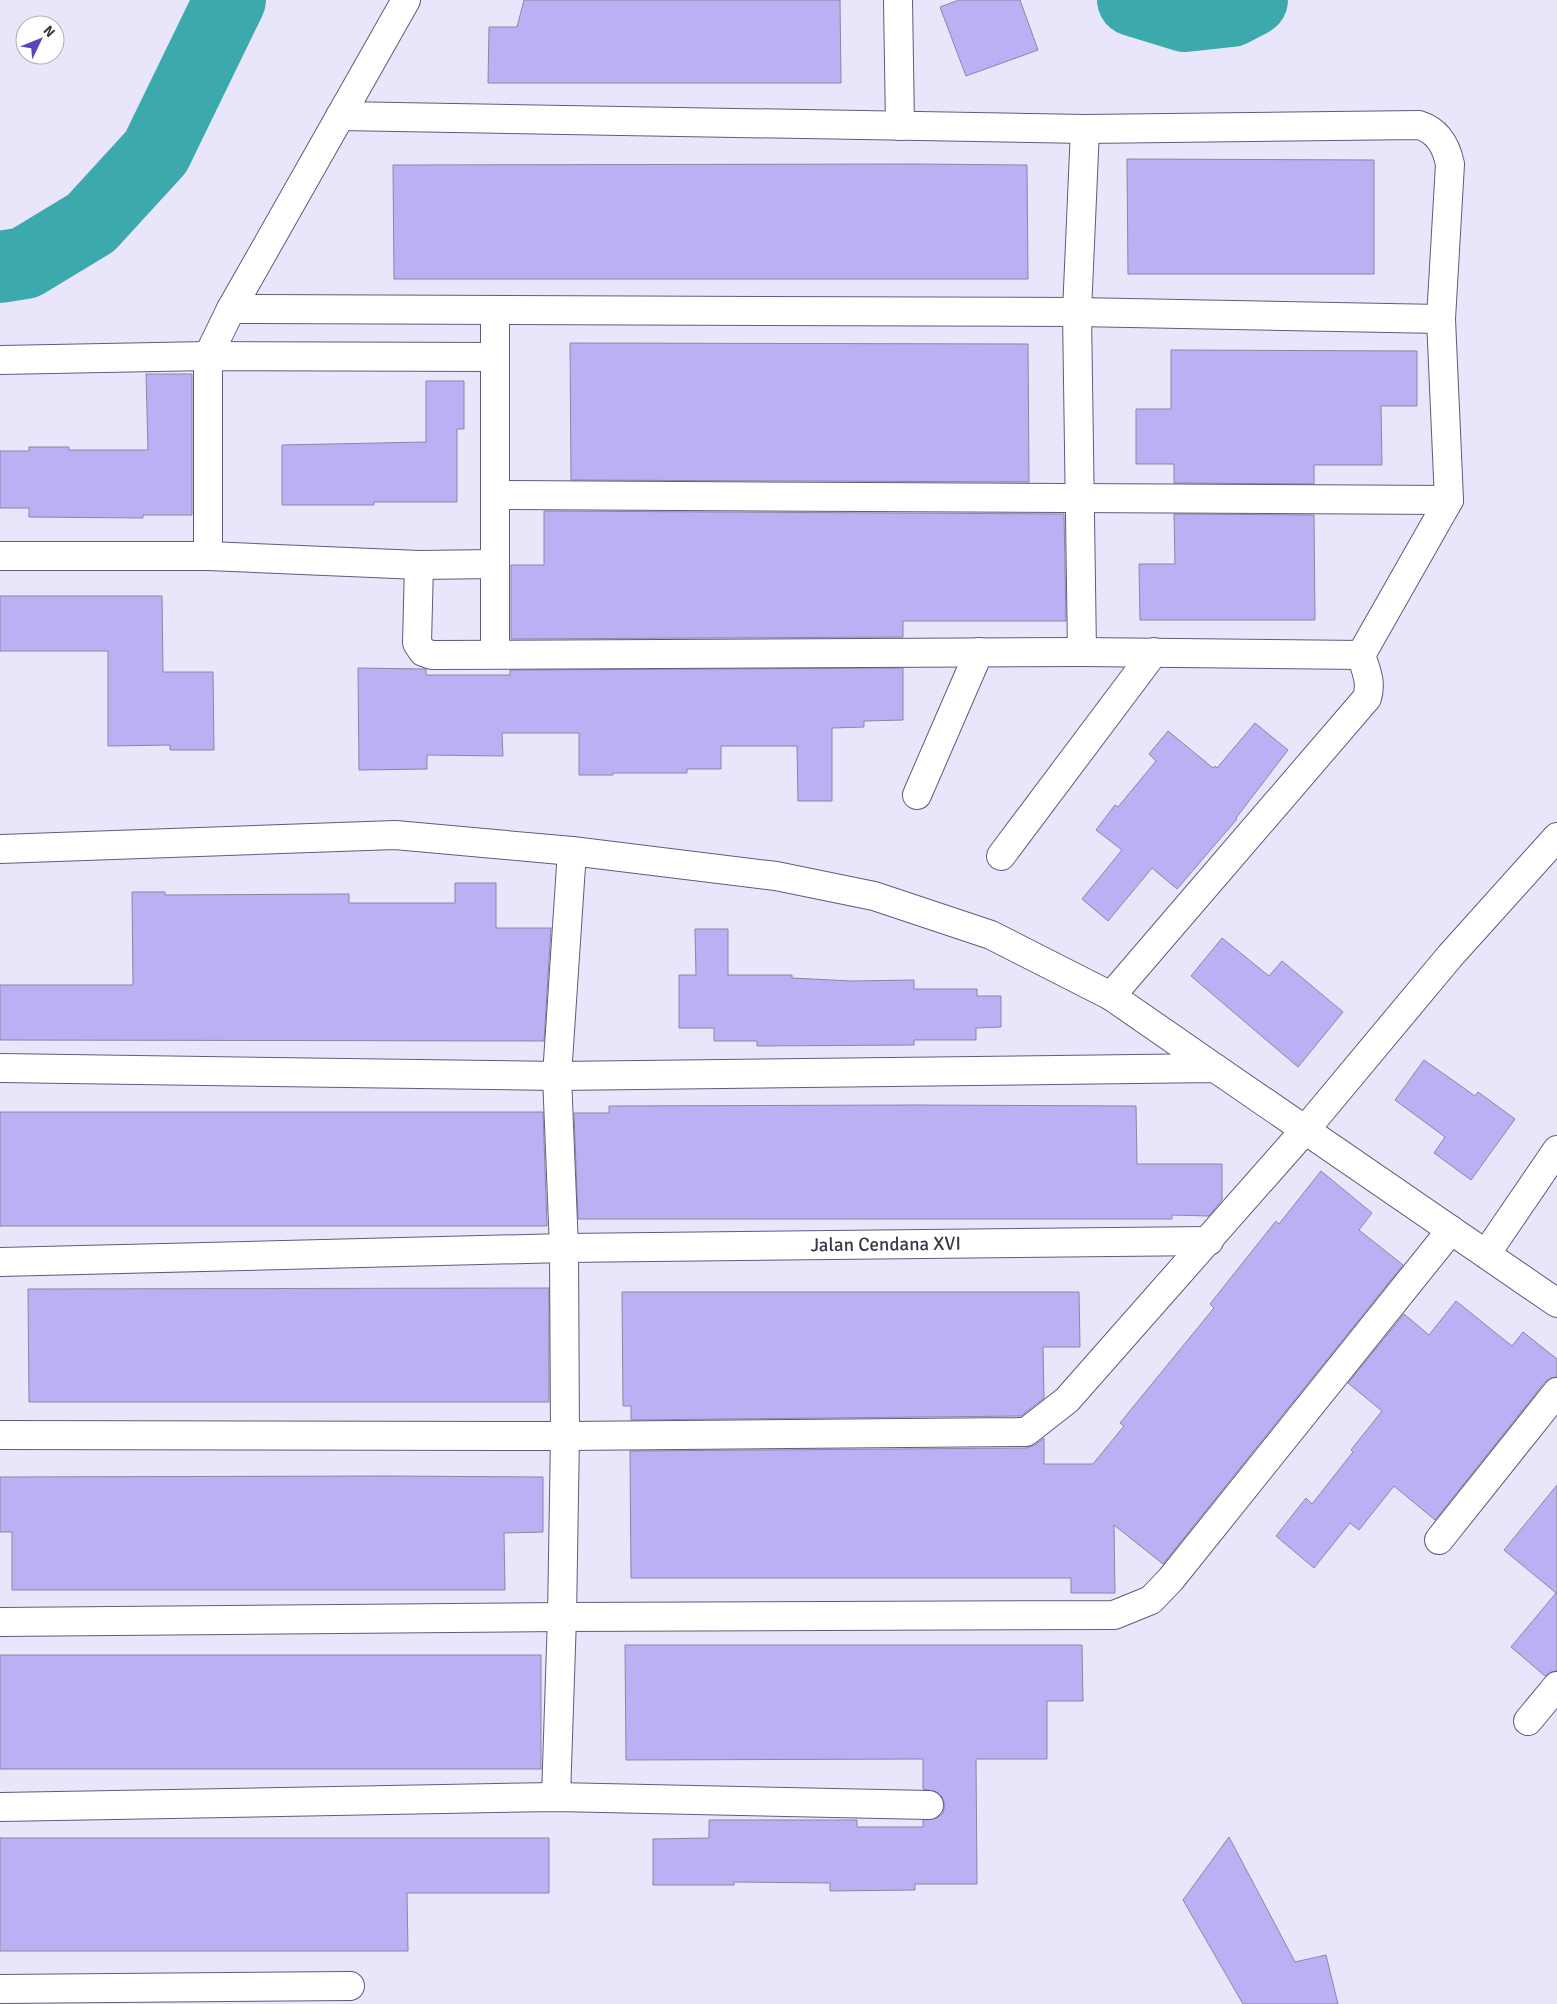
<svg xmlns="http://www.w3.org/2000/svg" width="1557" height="2004" font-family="Signika,sans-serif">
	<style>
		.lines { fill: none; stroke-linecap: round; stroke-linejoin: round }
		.river { stroke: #3ca9ac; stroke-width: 72 }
		.building { fill: #bcb0f4; stroke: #8b86a7 }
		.minor-casing { stroke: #615b7a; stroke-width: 30 }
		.minor { stroke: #fff; stroke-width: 28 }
		.labels { text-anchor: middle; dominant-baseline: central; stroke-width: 4; stroke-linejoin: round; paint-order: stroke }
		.street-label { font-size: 19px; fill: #3a3846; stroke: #fff }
	</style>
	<rect width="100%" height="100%" fill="#e9e6fb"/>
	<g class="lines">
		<g class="river">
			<path d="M1133,0l52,16 46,-5 21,-11"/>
			<path d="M0,267l25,-4 66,-40 65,-71 74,-152"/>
		</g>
	</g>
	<g class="building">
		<path d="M524,0h316l1,83h-353l1,-56h28z"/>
		<path d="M959,0h61l18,50 -72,26 -26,-69z"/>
		<path d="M1127,159l247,1v114h-246z"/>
		<path d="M916,164l111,1 1,114h-634l-1,-114z"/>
		<path d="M570,343l458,1 1,138 -458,-2z"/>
		<path d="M1171,350l246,1v55h-36l1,59h-68v19l-140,-1v-19h-38v-55h35z"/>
		<path d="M146,374h46v141h-49v3l-114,-1v-9h-29v-57h29v-4h40v3h79z"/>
		<path d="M426,381h38v48h-7v73h-83v3h-92v-60l144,-3z"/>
		<path d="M544,511l520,3 2,107h-163v16l-392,2v-74h33z"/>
		<path d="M1174,514l140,1 1,105h-175l-1,-56h36z"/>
		<path d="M0,596h162l1,76h50l1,78h-44v-5l-62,1v-95h-108z"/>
		<path d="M358,668l65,1h3v6h84v-5l393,-2v52l-39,1v6l-32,1v73h-34l-1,-55h-76v23h-34v4h-74v2h-34v-42h-77l1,23 -76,-1v14l-68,1z"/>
		<path d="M1255,723l33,27 -52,68 1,1 -60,70 -25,-21 -44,53 -26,-22 40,-49 -26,-20 19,-25 3,2 38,-46 -7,-7 19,-23 45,37 2,-2 2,2z"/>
		<path d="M455,883h41v45h55l-7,113 -544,-1v-55h133l-1,-93h33v3l184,-1v9h106z"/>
		<path d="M695,929h33v46h64v3l60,3 62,-1v9h63v7h24v31l-25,1v12h-62v5l-157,1v-5h-43v-13h-35v-53h17z"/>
		<path d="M1222,938l47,38 13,-15 61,51 -45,55 -107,-91z"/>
		<path d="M1424,1060l51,36 3,-4 37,27 -44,61 -37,-27 11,-16 -50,-37z"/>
		<path d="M915,1105l221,1 1,58h85v36l-13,16 -37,-1v4h-594l-4,-106h35v-7z"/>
		<path d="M0,1112h543l4,114h-547z"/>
		<path d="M1321,1171l51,42 -13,17 44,35 -240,299 -49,-39 1,68h-44v-15h-440l-1,-127 396,-3 9,-3 9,-7v26h49l31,-38 -4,-3 94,-115 -4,-4 66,-83 3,3z"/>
		<path d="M549,1288v114h-520l-1,-113z"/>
		<path d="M622,1292h457l1,55h-37l1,51 -23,18 -390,4v-14h-8z"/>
		<path d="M1456,1301l56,45 11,-14 34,27v18l-6,1 -6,4 -110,138 -41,-34 -35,44 -9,-7 -36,45 -38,-32 30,-38 6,6 41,-52 -2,-2 31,-39 -34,-28 56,-69 25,21z"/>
		<path d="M388,1476l155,1v55l-39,1 1,57h-493v-58h-12v-55z"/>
		<path d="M1557,1485v186l-6,1 -6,4 -34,-29 45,-54 -52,-43z"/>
		<path d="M625,1645h457l1,56h-36v58h-71l1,125h-62v6l-85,1v-8l-96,-1v3h-81v-46l56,-1v-18h148v7h66v-7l14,-2 6,-5 2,-8 -3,-8 -5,-5 -14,-3v-30l-297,1z"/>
		<rect x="0" y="1655" width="541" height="114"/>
		<path d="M1229,1837l66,125 31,-7 12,49h-95l-60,-104z"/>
		<path d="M0,1838h549v55h-142l1,58h-408z"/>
	</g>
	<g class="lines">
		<defs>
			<g id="minor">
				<path d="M898,0l2,126"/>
				<path d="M340,116l745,13 334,-4c19,6 27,20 31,39l-9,155 8,181 -88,155c5,15 11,28 6,43l-256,298"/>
				<path d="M231,309l846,3 364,7"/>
				<path d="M0,360l208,-4 287,1"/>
				<path d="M495,495l954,5"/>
				<path d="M0,556h208l211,9 76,-1"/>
				<path d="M208,556v-200l23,-47 175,-309"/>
				<path d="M419,565l-2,78 6,9 9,3 650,-3 279,3"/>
				<path d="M1082,652l-5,-340 8,-183"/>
				<path d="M495,654v-344"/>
				<path d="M917,795l62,-143"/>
				<path d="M0,849l395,-14 177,16 204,25 98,20 117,39 120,61 104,72"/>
				<path d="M1001,856l153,-204"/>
				<path d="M0,1068l557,8 658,-8 342,235"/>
				<path d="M1486,1254l71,-104"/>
				<path id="s1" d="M0,1262l564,-14 645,-7"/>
				<path d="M0,1435l565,1 461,-4 41,-32 238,-270 145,-174 107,-119"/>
				<path d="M1439,1540l118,-148"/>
				<path d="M0,1622l562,-5 552,-2 37,-15 20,-21 280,-349"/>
				<path d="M1528,1721l29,-35"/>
				<path d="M556,1797l6,-180 3,-181 -1,-188 -7,-172 15,-225"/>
				<path d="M0,1807l556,-10 373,8"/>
				<path d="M0,1989l350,-3"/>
			</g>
		</defs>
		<use href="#minor" class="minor-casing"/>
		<use href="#minor" class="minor"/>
	</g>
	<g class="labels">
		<g class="street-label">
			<text stroke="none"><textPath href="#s1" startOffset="886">Jalan Cendana XVI</textPath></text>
		</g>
	</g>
	<g transform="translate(40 40) rotate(47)"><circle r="24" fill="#ffffff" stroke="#b0afb5"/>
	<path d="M0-4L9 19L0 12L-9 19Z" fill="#5e43bc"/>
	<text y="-8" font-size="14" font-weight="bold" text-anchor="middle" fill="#3a3846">N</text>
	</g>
</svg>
